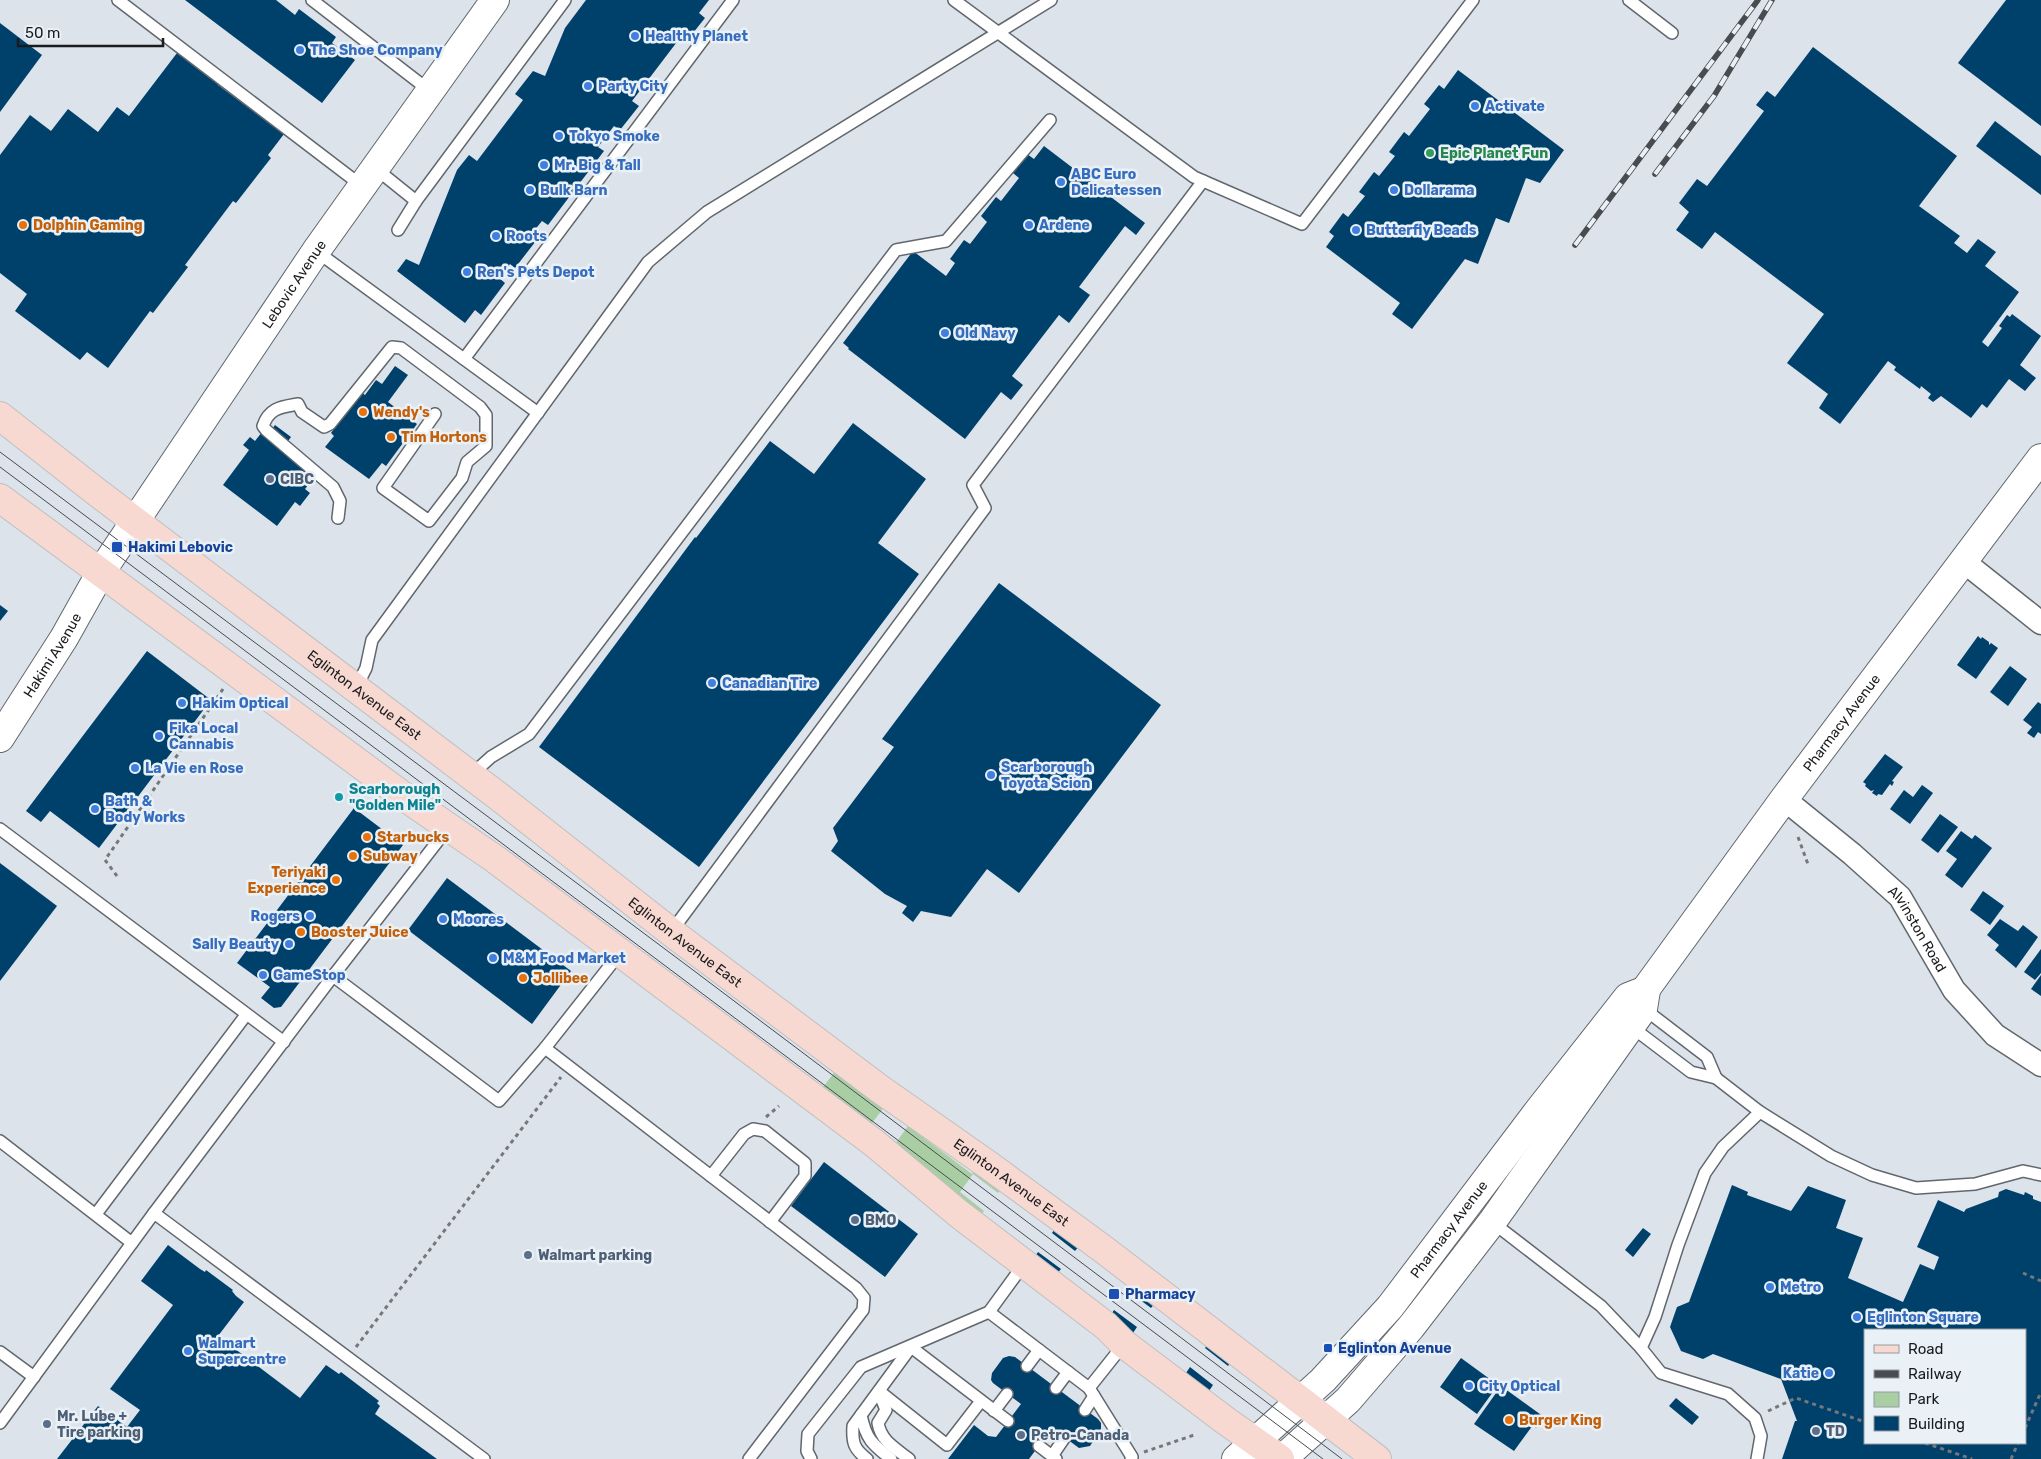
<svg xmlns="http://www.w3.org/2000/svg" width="2041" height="1459" font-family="Rubik,sans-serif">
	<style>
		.green { fill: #a9cea4 }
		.building { fill: #00416c; fill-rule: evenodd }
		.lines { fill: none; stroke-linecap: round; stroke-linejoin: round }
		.lane-casing { stroke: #61676d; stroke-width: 14 }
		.street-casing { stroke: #61676d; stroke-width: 25 }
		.secondary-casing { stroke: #61676d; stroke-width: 30 }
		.primary-casing { stroke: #bfbfc0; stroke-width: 30 }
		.path { stroke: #74787d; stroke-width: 3; stroke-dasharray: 4 4; stroke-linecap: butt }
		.lane { stroke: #fff; stroke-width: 11 }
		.street { stroke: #fff; stroke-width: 22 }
		.secondary { stroke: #fff; stroke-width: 28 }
		.primary { stroke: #f8d9d1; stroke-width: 28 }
		.tram { stroke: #484b4f; stroke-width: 1 }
		.rail-casing { stroke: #484b4f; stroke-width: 5.5 }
		.rail { stroke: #e9f1f7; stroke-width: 4; stroke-dasharray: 11; stroke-linecap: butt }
		.shop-dot { fill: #3f7fe0; stroke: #e9f1f7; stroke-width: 2 }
		.leisure-dot { fill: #2e9e5b; stroke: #e9f1f7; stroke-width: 2 }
		.food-dot { fill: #e8710a; stroke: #e9f1f7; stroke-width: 2 }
		.service-dot { fill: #5c6f8a; stroke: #e9f1f7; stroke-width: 2 }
		.transit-dot { fill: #1a4fb4; stroke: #e9f1f7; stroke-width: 2 }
		.culture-dot { fill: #0f9aa8; stroke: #e9f1f7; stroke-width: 2 }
		.labels { text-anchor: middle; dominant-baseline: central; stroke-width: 5; stroke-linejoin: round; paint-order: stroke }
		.shop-label { font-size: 14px; font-weight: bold; fill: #366cbe; stroke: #e9f1f7; text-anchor: start }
		.leisure-label { font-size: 14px; font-weight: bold; fill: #27864d; stroke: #e9f1f7; text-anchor: start }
		.food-label { font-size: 14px; font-weight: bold; fill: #c56008; stroke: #e9f1f7; text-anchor: start }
		.street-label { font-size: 14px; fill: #191b1e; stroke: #e9f1f7 }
		.service-label { font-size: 14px; font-weight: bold; fill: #4e5e75; stroke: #e9f1f7; text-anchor: start }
		.transit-label { font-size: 14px; font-weight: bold; fill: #164399; stroke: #e9f1f7; text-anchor: start }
		.culture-label { font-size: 14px; font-weight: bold; fill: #0d838f; stroke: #e9f1f7; text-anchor: start }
	</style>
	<rect width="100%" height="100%" fill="#dce3ea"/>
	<g class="green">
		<path d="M837,1069l48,37 -16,21 -49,-36z"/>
		<path d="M908,1126l64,48 2,-5 28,17 -4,7 -25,-19 -13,18 24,19 -4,5 -85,-72z"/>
	</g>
	<g class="building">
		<path d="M185,0h91l19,15 4,-6 37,28 -4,6 23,17 -33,43z"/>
		<path d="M586,0h123l-10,13 6,5 -16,20 -6,-4 -51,67 7,5 -19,24 -6,-4 -16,21 6,4 -56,74 -6,-4 -9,11 6,5 -24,31 -5,-4 -11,14 6,5 -24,32 -6,-5 -10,13 -68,-52 9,-12 13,6 38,-95 12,-15 8,6 46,-61 -8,-6 18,-23 12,5 20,-48z"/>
		<path d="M2006,0h35v126l-83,-63z"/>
		<path d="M0,23l42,32 -42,57z"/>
		<path d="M1813,47l144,109 -38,50 41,30 -6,7 13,10 11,-14 18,13 -11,14 34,26 -37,50 6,5 14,-19 -3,-2 8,-11 3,2 2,-3 29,22 -21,29 16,13 -11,13 -16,-12 -22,29 -5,-4 -11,14 -30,-22 -8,6 -5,-4 3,-4 -10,-8 -1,3 -26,-19 2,-3 -8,-6 -48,63 -21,-16 9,-14 -41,-31 37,-49 -109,-82 -13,17 -26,-19 13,-18 -10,-9 18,-24 10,7 57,-75 -8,-6 11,-14 8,6z"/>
		<path d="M177,53l34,26 3,-4 8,6 -4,4 66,49 -16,21 3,3 -35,45 -3,-2 -48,64 3,2 -35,46 -3,-2 -42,57 -21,-16 -7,8 -65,-49 12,-17 -27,-21v-118l30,-40 21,16 17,-22 30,23 19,-25 12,9z"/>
		<path d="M1458,70l106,80 -24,33 -14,-5 -17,45 -13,-5 -18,46 -13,-5 -53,70 -20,-15 8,-11 -74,-56 8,-11 -5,-4 14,-19 5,4 17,-21 -6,-4 15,-20 5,4 16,-20 -6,-4 15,-20 5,4 21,-27 -6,-5 15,-19 5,4z"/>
		<path d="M1995,121l46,35v39l-65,-49z"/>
		<path d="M1044,146l101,77 -9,12 -11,-9 -46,61 11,8 -21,28 -10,-8 -47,61 11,9 -12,15 -10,-8 -36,47 -117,-90 1,-1 -6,-5 70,-92 33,25 9,-13 -5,-4 14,-19 6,4 17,-22 -6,-6 15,-19 5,4 18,-23 -6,-5 14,-19 7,5z"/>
		<path d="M395,366l13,9 -20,27 29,22 -31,42 -4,-3 -13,16 -44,-32 9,-11 -3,-3 30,-41 4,3 11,-15 6,4z"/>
		<path d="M853,423l73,56 -48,64 41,31 -220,293 -160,-120 156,-210 1,1 74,-97 44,33z"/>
		<path d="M275,425l16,12 -8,11 34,25 -12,16 5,4 -10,13 -5,-4 -18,24 -54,-41 26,-35 -6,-5 7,-8 5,4 7,-9 5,4z"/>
		<path d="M999,583l162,122 -142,188 -32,-24 -36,48 -30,-6 -8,11 -11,-9 5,-7 -22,-12 -54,-43 7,-10 -5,-13 61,-81 -12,-8z"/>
		<path d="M0,605l8,6 -8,10z"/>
		<path d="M1978,636l3,3 1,-2 7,5v3l2,-2 7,5 -22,31 -19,-14z"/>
		<path d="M147,651l64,49 -112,148 -49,-37 -9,11 -15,-11z"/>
		<path d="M2010,666l17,13 -19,27 -18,-14z"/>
		<path d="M2038,702l3,2v30l-3,-2 -4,6 -7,-5 5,-6 -9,-7z"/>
		<path d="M1885,754l18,13 -11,14 2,1 -2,4 -2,-2 -8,11 -4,-1 -1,2 -5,-3 2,-3 -3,1 -6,-5 1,-2 -3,-2z"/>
		<path d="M1922,785l11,8 -23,31 -20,-15 14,-19 9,7z"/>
		<path d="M354,808l49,37 -122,162 -7,1 -13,-10 9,-11 -33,-24z"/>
		<path d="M1940,814l18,13 -20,26 -17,-13z"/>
		<path d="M1961,831l11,8 3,-4 17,13 -30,40 -17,-13 12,-16 -11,-8z"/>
		<path d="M0,863l57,43 -57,75z"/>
		<path d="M447,878l124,93 -39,53 -124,-94z"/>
		<path d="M1983,891l21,15 -14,19 -20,-15z"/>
		<path d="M2000,919l18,12 5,-6 15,12 -22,31 -21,-18 4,-5 -12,-10z"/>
		<path d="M2041,949v24l-6,7 -11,-8z"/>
		<path d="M2041,975v21l-10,-7z"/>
		<path d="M824,1162l94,72 -33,43 -94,-71z"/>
		<path d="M1732,1185l16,7 -1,3 44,16 17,-25 38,14 -10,28 27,10 -15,40 55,24 17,-38 14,6 5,-13 -22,-10 21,-47 26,12 2,-3 32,-12 1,-5 7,-3 18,6 1,-3 8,4v3l8,3v257h-259l13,-38h2l-16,-42 -68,-25 -10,5 -22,-8 -11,-24 7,-20 12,-5zM1865,1330h160v113h-160z"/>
		<path d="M1056,1227l24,18 -5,6 -23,-18z"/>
		<path d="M1643,1228l8,6 -18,23 -8,-7z"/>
		<path d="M168,1245l32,24 5,3 1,-2 27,20 -1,1 4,5 8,6 -26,34 82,62 26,-33 13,9 2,-2 38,29 -2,2 3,3 -5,8 62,45h-380l41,-53 29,21 13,-17 -30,-21 63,-84 -32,-24z"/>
		<path d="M1038,1252l23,17 -5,6 -22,-17z"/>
		<path d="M1133,1285l23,17 -5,6 -23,-17z"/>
		<path d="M1114,1310l23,17 -4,6 -23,-17z"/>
		<path d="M1209,1342l23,18 -4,6 -23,-18z"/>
		<path d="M1009,1356l6,1 83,62 3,4v6l-11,17 -11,2 -27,-20 -23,31h-81l26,-34 14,11 8,1 25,-33 -28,-21 -2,-3 1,-7 11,-15z"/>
		<path d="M1461,1358l37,27 -21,29 -37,-27z"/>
		<path d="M1190,1367l23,18 -4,6 -23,-18z"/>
		<path d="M1501,1386l43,31 -8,11 -3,-3 -19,26 -40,-27z"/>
		<path d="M1676,1398l23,19 -7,8 -23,-19z"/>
	</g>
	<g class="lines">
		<defs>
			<g id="lane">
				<path d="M118,0l244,186"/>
				<path d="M312,0l118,91"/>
				<path d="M954,0l240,177 108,47 171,-224"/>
				<path d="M1629,0l43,33"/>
				<path d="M375,168l41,33 149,-201"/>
				<path d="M398,230l18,-29"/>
				<path d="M316,251l222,162"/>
				<path d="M464,359l269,-359"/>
				<path d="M338,518l2,-17 -7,-14 -67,-57 -3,-4c6,-18 18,-19 35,-22l4,8 22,15 6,-3 62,-77 9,1 79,59 6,8v31l-19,16 -5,16 -33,43 -46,-33 52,-74"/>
				<path d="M356,688l10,-20 6,-28 276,-378 59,-50 344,-212"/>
				<path d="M471,775l20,-18 38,-23 367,-484 50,-9 104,-121"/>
				<path d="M0,829l284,213"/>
				<path d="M671,932l314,-424 -12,-23 230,-304"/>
				<path d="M333,976l115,-148"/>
				<path d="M1643,1008l64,49 9,21"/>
				<path d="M1629,1025l62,47 25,6 44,34 71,44 41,19 44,13 59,-4 48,-13 18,4"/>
				<path d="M545,1048l75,-95"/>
				<path d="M0,1141l132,102"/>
				<path d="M711,1176l33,-42 9,-5 12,2 40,32v13l-35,46"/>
				<path d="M154,1213l330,246"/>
				<path d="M96,1214l150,-199"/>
				<path d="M1492,1222l109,84 40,42 20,25 67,21 27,24 6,18 -4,23"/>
				<path d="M989,1312l100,76 35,-44"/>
				<path d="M911,1347l97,74"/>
				<path d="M1641,1348l14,-31 23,-72 27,-72 18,-26 37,-35"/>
				<path d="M0,1352l34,25"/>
				<path d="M1027,1366l12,-16"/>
				<path d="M1056,1388l12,-16"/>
				<path d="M1089,1388l43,69 -1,2"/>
				<path d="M879,1391l68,54 34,-44"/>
				<path d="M879,1393l7,17 -8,13c3,18 17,25 31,36"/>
				<path d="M1085,1410l9,-14"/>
				<path d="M994,1411l13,-17"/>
				<path d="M861,1415c5,24 11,29 30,44"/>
				<path d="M0,1423l154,-210 179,-237 166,125 46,-53 311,240 8,10 -1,12 -114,149"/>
				<path d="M1039,1446l17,13"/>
				<path d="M1052,1456l13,-19"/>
				<path d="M811,1459l-4,-8 1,-17 53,-67 128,-55 35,-48"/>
				<path d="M867,1459c-13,-10 -15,-16 -14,-33l58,-79"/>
			</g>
			<g id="street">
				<path d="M1963,561l78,62"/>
				<path id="s1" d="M1784,799l68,55 48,43 54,93 41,45 46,30"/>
			</g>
			<g id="secondary">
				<path id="s2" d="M0,738l64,-100 37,-66 215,-321 179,-251"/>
				<path id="s3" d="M1236,1459l87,-79 67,-73 149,-197 89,-113 18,-7"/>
				<path id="s4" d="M1282,1459l66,-59 63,-73 81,-105 151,-213 3,-19 2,-4 136,-187 257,-341"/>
			</g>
			<g id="primary">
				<path id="s5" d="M0,416l94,74 404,306 173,136 209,157 107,75 116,85 274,210"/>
				<path d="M0,498l406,300 89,61 211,158 168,126 85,71 147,112 18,18 102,77 54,38"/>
			</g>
		</defs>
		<use href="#lane" class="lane-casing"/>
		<use href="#street" class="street-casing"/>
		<use href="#secondary" class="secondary-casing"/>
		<use href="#primary" class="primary-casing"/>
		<g class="path">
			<path d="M1798,837l11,30"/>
			<path d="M117,876l-12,-16 118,-171"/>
			<path d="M766,1117l13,-11"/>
			<path d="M2023,1273l18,8"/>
			<path d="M356,1347l205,-270"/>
			<path d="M1768,1411l28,-13 69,24"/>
			<path d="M2025,1428l16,-36"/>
			<path d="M1925,1443l47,16"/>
			<path d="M1144,1452l53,-18"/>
			<path d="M2011,1459l7,-16"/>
		</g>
		<use href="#lane" class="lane"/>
		<use href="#street" class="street"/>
		<use href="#secondary" class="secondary"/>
		<use href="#primary" class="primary"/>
		<g class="tram">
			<path d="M0,452l689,515 653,492"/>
			<path d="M0,467l1323,992"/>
		</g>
		<defs>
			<g id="rail">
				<path d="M1655,174l59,-78 58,-96"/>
				<path d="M1575,245l183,-245"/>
			</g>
		</defs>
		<use href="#rail" class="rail-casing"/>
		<use href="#rail" class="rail"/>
	</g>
	<g class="shop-dot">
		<circle cx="635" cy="36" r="5"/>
		<circle cx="300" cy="50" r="5"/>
		<circle cx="588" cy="86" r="5"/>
		<circle cx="1475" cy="106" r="5"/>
		<circle cx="559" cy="136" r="5"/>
		<circle cx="544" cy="165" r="5"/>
		<circle cx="1061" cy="182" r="5"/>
		<circle cx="530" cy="190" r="5"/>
		<circle cx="1394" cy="190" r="5"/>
		<circle cx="1029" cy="225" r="5"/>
		<circle cx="1356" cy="230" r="5"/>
		<circle cx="496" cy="236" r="5"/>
		<circle cx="467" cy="272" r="5"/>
		<circle cx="945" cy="333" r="5"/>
		<circle cx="712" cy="683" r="5"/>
		<circle cx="182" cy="703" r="5"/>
		<circle cx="159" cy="736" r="5"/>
		<circle cx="135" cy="768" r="5"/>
		<circle cx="991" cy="775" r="5"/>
		<circle cx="95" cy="809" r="5"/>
		<circle cx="310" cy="916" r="5"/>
		<circle cx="443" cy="919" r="5"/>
		<circle cx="289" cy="944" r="5"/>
		<circle cx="493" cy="958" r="5"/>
		<circle cx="263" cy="975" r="5"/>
		<circle cx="1770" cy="1287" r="5"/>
		<circle cx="1857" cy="1317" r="5"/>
		<circle cx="188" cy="1351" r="5"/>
		<circle cx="1829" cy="1373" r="5"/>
		<circle cx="1469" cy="1386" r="5"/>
	</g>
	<circle class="leisure-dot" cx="1430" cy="153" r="5"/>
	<g class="food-dot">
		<circle cx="23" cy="225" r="5"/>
		<circle cx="363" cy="412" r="5"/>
		<circle cx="391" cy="437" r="5"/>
		<circle cx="367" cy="837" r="5"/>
		<circle cx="353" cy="856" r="5"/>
		<circle cx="336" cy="880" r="5"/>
		<circle cx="301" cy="932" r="5"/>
		<circle cx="523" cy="978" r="5"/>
		<circle cx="1509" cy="1420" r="5"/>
	</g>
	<g class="service-dot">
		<circle cx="270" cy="479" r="5"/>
		<circle cx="855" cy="1220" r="5"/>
		<circle cx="528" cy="1255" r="5"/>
		<circle cx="47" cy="1424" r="5"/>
		<circle cx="1816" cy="1431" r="5"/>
		<circle cx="1021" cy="1435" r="5"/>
	</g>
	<g class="transit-dot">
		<rect x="111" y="541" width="12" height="12" rx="2.5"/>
		<rect x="1108" y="1288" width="12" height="12" rx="2.5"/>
		<rect x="1323" y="1343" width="10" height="10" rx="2.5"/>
	</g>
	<circle class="culture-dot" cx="339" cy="797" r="5"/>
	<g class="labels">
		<g class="shop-label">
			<text x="645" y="36">Healthy Planet</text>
			<text x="310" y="50">The Shoe Company</text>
			<text x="598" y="86">Party City</text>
			<text x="1485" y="106">Activate</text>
			<text x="569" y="136">Tokyo Smoke</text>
			<text x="554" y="165">Mr. Big &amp; Tall</text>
			<text x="1071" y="174">ABC Euro<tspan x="1071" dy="16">Delicatessen</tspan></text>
			<text x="540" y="190">Bulk Barn</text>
			<text x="1404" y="190">Dollarama</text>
			<text x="1039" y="225">Ardene</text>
			<text x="1366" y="230">Butterfly Beads</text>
			<text x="506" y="236">Roots</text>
			<text x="477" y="272">Ren's Pets Depot</text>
			<text x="955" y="333">Old Navy</text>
			<text x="722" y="683">Canadian Tire</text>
			<text x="192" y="703">Hakim Optical</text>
			<text x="169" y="728">Fika Local<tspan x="169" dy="16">Cannabis</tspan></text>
			<text x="1001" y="767">Scarborough<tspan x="1001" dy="16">Toyota Scion</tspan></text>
			<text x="145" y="768">La Vie en Rose</text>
			<text x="105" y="801">Bath &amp;<tspan x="105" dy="16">Body Works</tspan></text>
			<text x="300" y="916" text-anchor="end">Rogers</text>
			<text x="453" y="919">Moores</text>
			<text x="279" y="944" text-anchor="end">Sally Beauty</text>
			<text x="503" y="958">M&amp;M Food Market</text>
			<text x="273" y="975">GameStop</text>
			<text x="1780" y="1287">Metro</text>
			<text x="1867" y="1317">Eglinton Square</text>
			<text x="198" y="1343">Walmart<tspan x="198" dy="16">Supercentre</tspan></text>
			<text x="1819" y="1373" text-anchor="end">Katie</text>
			<text x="1479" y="1386">City Optical</text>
		</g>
		<g class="leisure-label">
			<text x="1440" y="153">Epic Planet Fun</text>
		</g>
		<g class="food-label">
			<text x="33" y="225">Dolphin Gaming</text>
			<text x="373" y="412">Wendy's</text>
			<text x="401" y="437">Tim Hortons</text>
			<text x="377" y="837">Starbucks</text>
			<text x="363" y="856">Subway</text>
			<text x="326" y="872" text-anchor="end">Teriyaki<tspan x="326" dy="16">Experience</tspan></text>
			<text x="311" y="932">Booster Juice</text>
			<text x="533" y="978">Jollibee</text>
			<text x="1519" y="1420">Burger King</text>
		</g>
		<g class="street-label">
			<text stroke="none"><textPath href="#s2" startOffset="541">Lebovic Avenue</textPath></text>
			<text stroke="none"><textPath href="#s2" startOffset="98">Hakimi Avenue</textPath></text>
			<text stroke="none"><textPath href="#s5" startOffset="459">Eglinton Avenue East</textPath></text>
			<text stroke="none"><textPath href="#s4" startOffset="929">Pharmacy Avenue</textPath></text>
			<text stroke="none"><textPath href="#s1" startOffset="188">Alvinston Road</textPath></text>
			<text stroke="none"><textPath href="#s5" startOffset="864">Eglinton Avenue East</textPath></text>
			<text stroke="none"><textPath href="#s5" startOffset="1269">Eglinton Avenue East</textPath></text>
			<text stroke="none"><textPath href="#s3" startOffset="314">Pharmacy Avenue</textPath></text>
		</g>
		<g class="service-label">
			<text x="280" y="479">CIBC</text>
			<text x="865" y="1220">BMO</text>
			<text x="538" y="1255">Walmart parking</text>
			<text x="57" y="1416">Mr. Lube +<tspan x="57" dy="16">Tire parking</tspan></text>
			<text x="1826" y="1431">TD</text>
			<text x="1031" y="1435">Petro-Canada</text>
		</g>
		<g class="transit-label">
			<text x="128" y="547">Hakimi Lebovic</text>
			<text x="1125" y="1294">Pharmacy</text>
			<text x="1338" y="1348">Eglinton Avenue</text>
		</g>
		<g class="culture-label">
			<text x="349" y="789">Scarborough<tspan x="349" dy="16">"Golden Mile"</tspan></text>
		</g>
	</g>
	<rect x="1864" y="1329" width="162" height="115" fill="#e9f1f7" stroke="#969ba0"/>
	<rect x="1874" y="1345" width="25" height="8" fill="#f8d9d1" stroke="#969ba0"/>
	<text x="1908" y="1354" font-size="15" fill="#191b1e">Road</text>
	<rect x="1874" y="1370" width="25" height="8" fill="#484b4f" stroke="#969ba0"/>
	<text x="1908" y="1379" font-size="15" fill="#191b1e">Railway</text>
	<rect x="1874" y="1392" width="25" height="15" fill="#a9cea4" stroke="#969ba0"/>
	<text x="1908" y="1404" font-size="15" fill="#191b1e">Park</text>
	<rect x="1874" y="1416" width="25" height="15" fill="#00416c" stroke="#969ba0"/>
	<text x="1908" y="1429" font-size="15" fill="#191b1e">Building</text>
	<path d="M18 38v8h145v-8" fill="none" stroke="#191b1e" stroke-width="2.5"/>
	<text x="25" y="38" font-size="15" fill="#191b1e" stroke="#e9f1f7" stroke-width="4" paint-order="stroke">50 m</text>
</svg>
